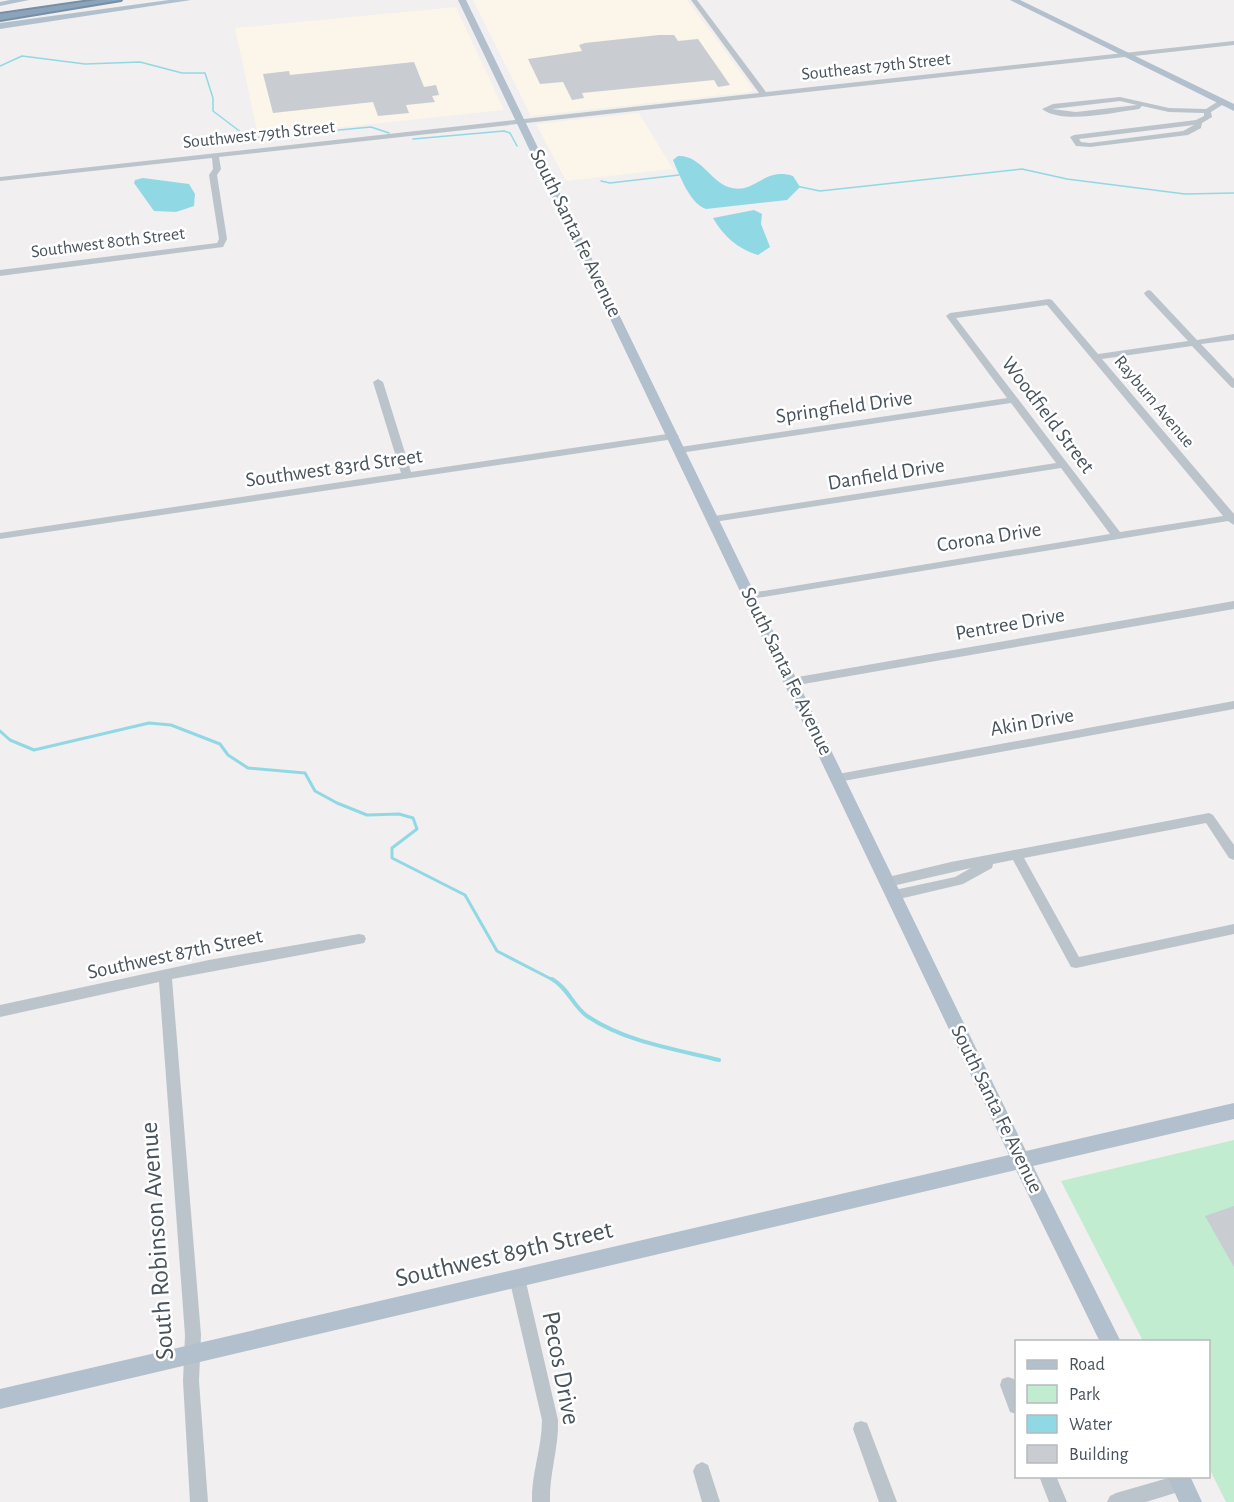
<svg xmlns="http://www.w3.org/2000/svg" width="1234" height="1502" font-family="'Alegreya Sans',sans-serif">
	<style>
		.commercial { fill: #fbf5ea }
		.green { fill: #c1eccf }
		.water { fill: #91d8e5 }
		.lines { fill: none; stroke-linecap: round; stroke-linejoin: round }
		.stream-far2 { stroke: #91d8e5; stroke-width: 1.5 }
		.stream-far1 { stroke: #91d8e5; stroke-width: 3 }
		.stream { stroke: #91d8e5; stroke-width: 4 }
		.building { fill: #c9ccd1 }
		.highway-casing { stroke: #768fa6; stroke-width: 4 }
		.minor { fill: #bcc4cb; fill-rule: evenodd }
		.major { fill: #b1c0cc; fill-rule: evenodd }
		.highway { fill: #8ba4ba; fill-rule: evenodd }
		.labels { text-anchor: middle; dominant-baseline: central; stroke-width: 5; stroke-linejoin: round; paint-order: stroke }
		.far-street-label { font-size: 18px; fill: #49535b; stroke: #fff }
		.street-label { font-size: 21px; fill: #49535b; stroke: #fff }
		.near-street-label { font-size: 26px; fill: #49535b; stroke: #fff }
	</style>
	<rect width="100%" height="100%" fill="#f1efef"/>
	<g class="commercial">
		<path d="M473,0h214l66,89 -2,3 -220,24z"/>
		<path d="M456,7l48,103 -246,26 -23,-108z"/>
		<path d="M639,113l34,56 -107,12 -30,-57z"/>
	</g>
	<path class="green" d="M1234,1140v362h-8l-17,-34 -1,-126 -65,-1 -82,-160z"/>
	<g class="water">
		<path d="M678,156c24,-1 33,28 54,32 24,5 32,-21 61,-12l7,11 -13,13 -81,9c-16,-5 -27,-35 -33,-49z"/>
		<path d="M143,178l46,6 6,10 -1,12 -18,6 -22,-1 -20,-28 1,-3z"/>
		<path d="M754,210l8,4 -1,10 9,23 -12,8c-20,-6 -35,-19 -45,-37z"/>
	</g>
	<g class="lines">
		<g class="stream-far2">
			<path d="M0,66l22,-10 63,8 55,-2 42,11h23l8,25v13l33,25 8,2 117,-11 18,6"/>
			<path d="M413,139l91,-8 6,2 7,13"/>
			<path d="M601,181l9,2 69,-8"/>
			<path d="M796,186l24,5 202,-22 45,10 118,15 49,-1"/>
		</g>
		<path class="stream-far1" d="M0,731l10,9 24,10 115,-27 22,2 49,19 8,11 20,13 57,5 10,18 22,12 30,12 32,-1 14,4 4,11 -25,19v10l73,37 32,56 58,30"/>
		<path class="stream" d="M552,979c16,9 21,27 35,37 39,26 87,33 132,44"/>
	</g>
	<g class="building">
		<path d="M659,35h15l4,6 20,-2 32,46 -12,2 -4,-7 -132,13 2,5 -12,2 -9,-18 -23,2 -12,-25 54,-8 -3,-6 6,-2z"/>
		<path d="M414,62l10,25 12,-2 3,10 -7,1 3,6 -29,3 3,8 -31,3 -5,-14 -100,11 -10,-39 26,-3 1,4z"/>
		<path d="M1234,1206v61l-29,-51z"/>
	</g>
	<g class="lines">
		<defs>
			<path id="highway" d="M97,0h24l-121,20v-6z"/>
		</defs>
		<use href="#highway" class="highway-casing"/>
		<g class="minor">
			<path d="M691,0h6l69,92 468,-51v4l-1015,112 2,12 -4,6 10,64 -4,8 -223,29v-6l217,-27 2,-4 -10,-64 4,-6 -1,-11 -212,23v-4l759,-84z"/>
			<path d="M1120,97l49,11 37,1 14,-9 7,2 -16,10 1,5 -10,6 -1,5 -13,7 -98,12 -14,-1 -6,-9 4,-2 122,-15 8,-4v-3l-35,-1 -27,-6 -3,3c-25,3 -76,16 -97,0l11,-5zM1120,101l17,4 -61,7 -24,-3zM1194,125l-11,6 -93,12 -9,-1 -2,-3z"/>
			<path d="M1148,290l3,1 46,49 37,-6v6l-33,4 33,35v9l-3,-1 -39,-41 -90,13 132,155v11l-6,-4 -477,78 -4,-1 -1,-2 5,-3 359,-59 -49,-66 -347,54 -5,-3 5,-3 342,-53 -45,-60 -331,50 -5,-3 5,-3 327,-49 -61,-82 4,-3 99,-14 3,1 46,54 90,-13 -43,-46 -1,-2zM1047,305l176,211 -103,16 -164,-214z"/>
			<path d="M378,379l5,3 28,90 263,-39 5,3 -5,3 -674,100v-6l401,-60 -28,-91z"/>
			<path d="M1234,601v8l-442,77 -6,-4 6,-4z"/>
			<path d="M1234,701v8l-396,73 -6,-4 6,-4z"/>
			<path d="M1209,813l4,2 21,30v15l-5,-2 -23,-35 -182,35 55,99 155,-33v10l-158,34 -5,-1 -58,-107 -20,4 -1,4 -29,16 -68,16 -5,-1 -2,-4 2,-4 65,-14 16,-9 -83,19 -5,-2 -1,-3 1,-3 5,-2 63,-15z"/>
			<path d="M359,934l5,1 2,4 -2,4 -5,1 -187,35 29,356 -2,46 9,121h-18l-7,-121 2,-46 -26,-353 -159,35v-12l209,-45z"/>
			<path d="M517,1271l6,2 2,5 33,142c1,28 -9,54 -8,82h-18c-1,-28 10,-54 10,-82l-33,-142 2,-5z"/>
			<path d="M1008,1377l6,2 2,7v28l-6,-2 -10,-27 2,-6z"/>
			<path d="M861,1421l6,2 30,79h-18l-26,-73 2,-6z"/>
			<path d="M702,1462l6,3 12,37h-18l-9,-31 3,-6z"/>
			<path d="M1039,1476h17l11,26h-18z"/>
			<path d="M1175,1476l13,1 3,6 -3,6 -42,13h-39l3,-6 6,-3z"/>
		</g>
		<g class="major">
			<path d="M10,0h19l-29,6v-4z"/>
			<path d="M169,0h22l-191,29v-6z"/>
			<path d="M458,0h8l560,1151 208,-48v16l-201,47 88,176h-21l-84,-172 -1016,239v-20l1009,-234z"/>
			<path d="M1010,0h10l214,104v7z"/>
			<path d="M1167,1476h23l12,26h-23z"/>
		</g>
		<use href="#highway" class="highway"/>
	</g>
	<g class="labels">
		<g class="far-street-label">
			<text transform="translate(876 67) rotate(-6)">Southeast 79th Street</text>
			<text transform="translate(259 135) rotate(-6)">Southwest 79th Street</text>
			<text transform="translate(108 243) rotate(-7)">Southwest 80th Street</text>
			<text transform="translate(1154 402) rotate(50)">Rayburn Avenue</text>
		</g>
		<g class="street-label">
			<text transform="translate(576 233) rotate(64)">South Santa Fe Avenue</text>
			<text transform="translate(844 407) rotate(-8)">Springfield Drive</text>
			<text transform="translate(1048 415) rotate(53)">Woodfield Street</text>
			<text transform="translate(334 468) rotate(-8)">Southwest 83rd Street</text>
			<text transform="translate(886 474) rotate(-9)">Danfield Drive</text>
			<text transform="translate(989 537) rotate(-9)">Corona Drive</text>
			<text transform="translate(1010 624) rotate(-10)">Pentree Drive</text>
			<text transform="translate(787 671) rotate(64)">South Santa Fe Avenue</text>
			<text transform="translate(1032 722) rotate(-10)">Akin Drive</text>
			<text transform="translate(175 954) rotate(-12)">Southwest 87th Street</text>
			<text transform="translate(997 1109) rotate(64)">South Santa Fe Avenue</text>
		</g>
		<g class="near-street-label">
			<text transform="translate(157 1241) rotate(-94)">South Robinson Avenue</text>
			<text transform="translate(504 1254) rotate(-13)">Southwest 89th Street</text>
			<text transform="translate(561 1368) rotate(79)">Pecos Drive</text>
		</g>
	</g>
	<rect x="1015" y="1340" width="195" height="138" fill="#ffffff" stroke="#b6babd" stroke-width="1.5"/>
	<rect x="1027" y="1360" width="30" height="9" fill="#b1c0cc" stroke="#b6babd" stroke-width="1.5"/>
	<text x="1069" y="1370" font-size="18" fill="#49535b">Road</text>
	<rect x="1027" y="1385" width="30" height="18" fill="#c1eccf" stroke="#b6babd" stroke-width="1.5"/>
	<text x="1069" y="1400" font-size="18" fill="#49535b">Park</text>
	<rect x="1027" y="1415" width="30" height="18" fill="#91d8e5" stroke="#b6babd" stroke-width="1.5"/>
	<text x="1069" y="1430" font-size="18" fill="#49535b">Water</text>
	<rect x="1027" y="1445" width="30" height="18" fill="#c9ccd1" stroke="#b6babd" stroke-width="1.5"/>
	<text x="1069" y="1460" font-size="18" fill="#49535b">Building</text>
</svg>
